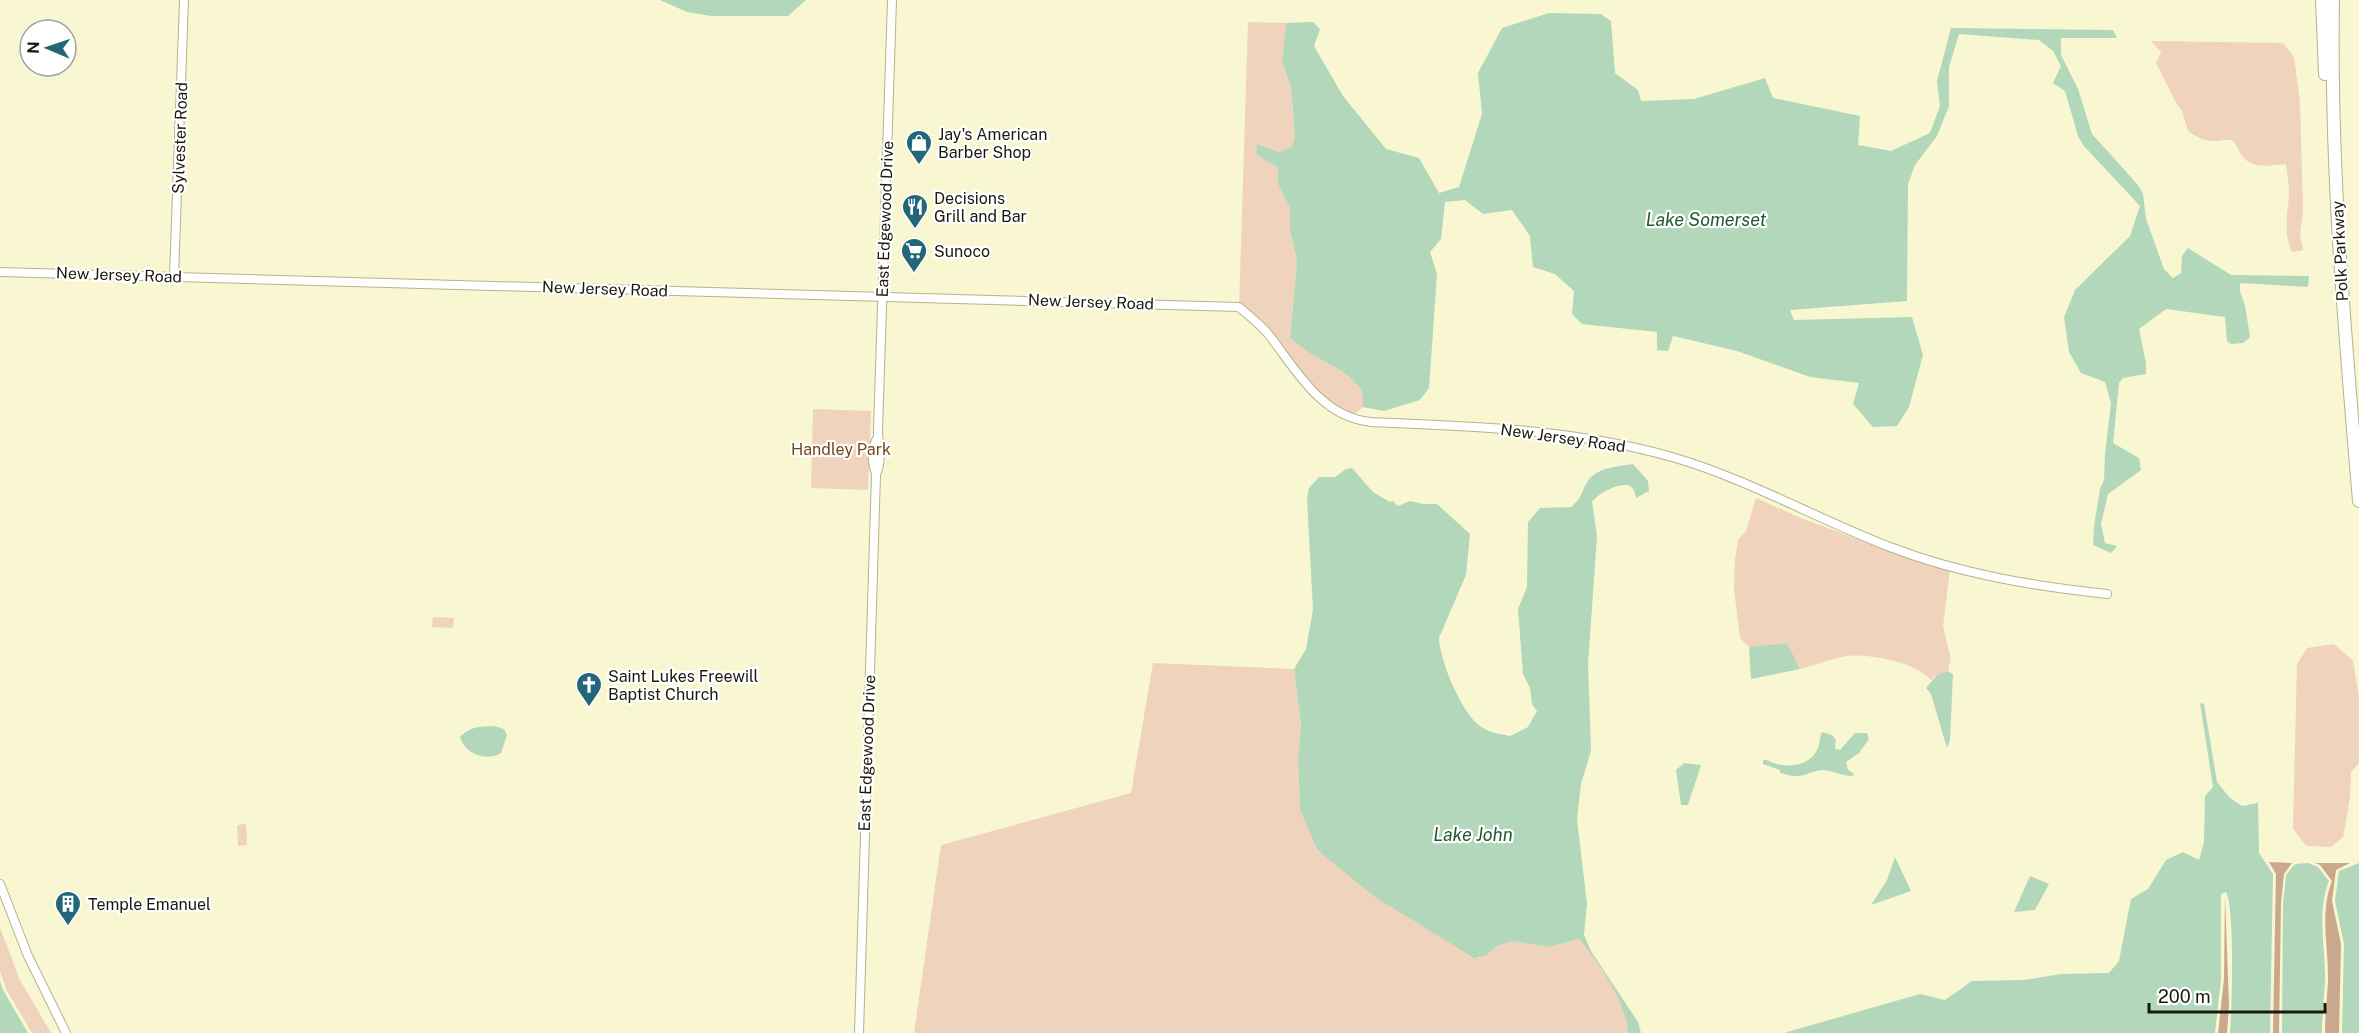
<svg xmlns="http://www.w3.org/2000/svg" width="2359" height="1033" font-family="'Public Sans',sans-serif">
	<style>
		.green { fill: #efd3bd }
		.forest { fill: #caa88d }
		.water { fill: #b2d7ba }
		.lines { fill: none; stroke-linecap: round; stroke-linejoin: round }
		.tertiary-casing { stroke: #b4b38e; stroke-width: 10 }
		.motorway-casing { stroke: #b4b38e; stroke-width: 14 }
		.tertiary { stroke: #fff; stroke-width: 8 }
		.motorway { stroke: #fff; stroke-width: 12 }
		.labels { text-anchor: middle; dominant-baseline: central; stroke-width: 4.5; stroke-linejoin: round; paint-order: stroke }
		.poi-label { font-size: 16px; fill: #1a1a0c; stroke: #fff; text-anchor: start }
		.street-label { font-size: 16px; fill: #1a1a0c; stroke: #fff }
		.park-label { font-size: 16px; fill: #74461b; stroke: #fff }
		.water-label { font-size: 18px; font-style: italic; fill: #215833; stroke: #fff }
	</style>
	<rect width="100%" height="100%" fill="#f8f7d1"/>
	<g class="green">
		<path d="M1248,22l38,1 -4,38 9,27 4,49 -3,11 -13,4 -22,-8 -1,10 22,14v16l12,24v22l7,31 -7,77 18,14 37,21 17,17 1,17 -13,11 -8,-4 -43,-40 -60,-67z"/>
		<path d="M2151,41l132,2 11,14 6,45 3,109 -3,24 3,15 -11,2c-10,-24 -3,-39 -3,-63 -1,-9 -2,-17 -3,-25 -15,1 -33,6 -44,-8 -3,-4 -5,-12 -10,-15 -6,-3 -13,1 -19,0 -9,0 -18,-5 -25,-10l-6,-20 -6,-8 -20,-40 5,-11z"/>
		<path d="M813,409l58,2 -3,79 -57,-2z"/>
		<path d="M1756,498l45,20 107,40 42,11 -7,58 8,32 -3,12 -10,3 -7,6c-15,-18 -62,-27 -85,-24 -15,3 -31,9 -46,13l-14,-26 -37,4 -9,-9 -6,-49 1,-29 3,-20 8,-9z"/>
		<path d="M433,617l21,1 -1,10 -21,-1z"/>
		<path d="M2334,644l19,17 6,36v66l-8,9 -1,26 -7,39 -12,10 -25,-1 -13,-17 4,-165 10,-16z"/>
		<path d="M1153,663l141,6 7,56 -3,33 2,51 110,110 69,39 18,-12 16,-5 36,6 30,-8c21,26 47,60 49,94h-714l27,-188 190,-52z"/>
		<path d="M246,824l1,21 -9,1 -1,-21z"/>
		<path d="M0,928l20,52 31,53h-19l-26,-44 -6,-18z"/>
	</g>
	<g class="forest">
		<path d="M2269,862l23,1 -8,11 -3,29 -2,130h-6l3,-159z"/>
		<path d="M2315,863h35l-14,7 -4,31 9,43 -2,89h-14c0,-17 2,-34 3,-51 1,-34 -9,-68 4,-101l-12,-16z"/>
		<path d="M2225,895l4,110 -2,28h-9l6,-54z"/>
	</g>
	<g class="water">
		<path d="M660,0h146l-18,16h-77l-24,-4z"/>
		<path d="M1549,13l52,1 10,7 4,52 23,17 3,11 53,-2 71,-21 8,20 87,18 -2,29 33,6 39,-18 10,-27 -3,-25 14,-53 162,2 4,8h-56v17l17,34 14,45 46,51 5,9 3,25 18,50 9,9 8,-5 1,-17 6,-8 43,27 78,1 -1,11 -68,-4v9l5,13 5,32 -7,6 -12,1 -4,-3 -2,-24 -59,-8 -27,20 7,34v11l-23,4 -4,5 -6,60 26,15 2,12 -33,24 -7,30 4,19 12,3 -6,7 -18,-8 1,-19 6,-37 4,-9 1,-26 6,-51 -6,-21 -24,-9 -12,-21 -5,-35 11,-27 55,-54 10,-30 -57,-61 -5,-9 -13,-45 -12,-8 8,-17 -8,-15 -14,-11 -80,-6 -10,33v39l-12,30 -22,29 -7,19 -1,117 -117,9 4,10 118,-3 11,38 -14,52 -12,19 -24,1 -20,-23 6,-21 -49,-6 -73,-26 -64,-15 -5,15 -11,-1v-18l-75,-8 -10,-10 2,-23 -19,-17 -22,-7 -3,-31 -18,-26 -29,4 -18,-14 -20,2 -4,37 -11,13 7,22 -8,114 -9,12 -36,11 -21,-4 -1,-17 -17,-17 -37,-21 -18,-14 7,-77 -7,-31v-22l-12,-24v-16l-22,-14 1,-10 22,8 13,-5 3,-10 -4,-49 -9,-27 4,-38 27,-1 7,7 -6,17 29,50 43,53 33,9 20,35 20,-6 23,-73 -4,-41 24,-45z"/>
		<path d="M1633,464l15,17 1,10 -13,7c-1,-4 -1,-9 -6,-12 -10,-5 -33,8 -38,16l5,34 -9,128 3,87 -10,33 -4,35 10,85 -3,31 7,16 47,71 3,11h-13c-2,-32 -29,-70 -49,-94l-30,8 -36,-6 -16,5 -12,10 -11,2 -99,-61 -48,-39 -10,-9 -17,-40 -2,-51 3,-33 -7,-56 12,-20 7,-39 -6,-111 2,-11 10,-11h16l11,-8 6,-1 21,24 17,10 3,-1 5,5 12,-5 13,3h14l33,30 -4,41 -27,63c1,23 23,78 44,90 8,5 18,6 27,8l18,-9 9,-16 -5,-7 -2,-16 -7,-14 -5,-65 9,-22 1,-65 12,-14 31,-1c13,-12 8,-10 15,-23 9,-17 30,-17 47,-20z"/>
		<path d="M1787,643l13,26 -49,10 -2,-32z"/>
		<path d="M1948,671l5,3 -3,66 -3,8 -16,-54 -5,-6 12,-14z"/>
		<path d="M2200,703l4,1 13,78 13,16 12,8 16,-3 1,50 14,21 -3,159h-40c2,-24 5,-125 -4,-141l-5,2v85l-6,54h-431l136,-39 25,6 27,-19 52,-1 37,-6 48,-1 10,-12 12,-62 17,-10 18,-29 17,-8 16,8 5,-18 1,-46 8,-9z"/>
		<path d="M494,726l10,3 3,6 -6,18c-15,9 -36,1 -41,-16 11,-11 19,-10 34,-11z"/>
		<path d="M1822,732l10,3 4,5 -1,9 5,1 15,-17h12l2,6 -10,14 -13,9 2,8 6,4 -2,2c-10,0 -18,-5 -29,-6 -10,0 -18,7 -28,6 -5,0 -10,-2 -15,-3v-3l-17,-6v-4h4c14,8 36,8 47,-5 6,-7 5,-16 8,-23z"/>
		<path d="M1684,763l17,2 -13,40h-7l-5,-35z"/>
		<path d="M1895,857l16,34 -40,14 16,-25z"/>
		<path d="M2308,863l10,4 11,14c-13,32 -3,67 -4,101 -1,17 -3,34 -3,51h-40l1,-130 3,-28 9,-11z"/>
		<path d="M2359,863v170h-17l2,-89 -9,-43 4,-30z"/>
		<path d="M2030,876l19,8 -14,26 -21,2z"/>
		<path d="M0,981l3,9 25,43h-28z"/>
	</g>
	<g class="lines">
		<defs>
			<g id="tertiary">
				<path d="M0,272l1239,35c10,9 22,18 30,28 28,36 52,82 102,87 102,4 202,7 301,35 76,22 145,62 218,90 70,27 143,39 217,47"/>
				<path d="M174,277l10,-277"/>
				<path d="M876,474c-4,-12 -5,-26 2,-37"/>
				<path d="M0,884l28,72 38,77"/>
				<path d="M859,1033l17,-559c7,-15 2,-29 2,-44l14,-430"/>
			</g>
			<g id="motorway">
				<path d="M2322,0l3,74"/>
				<path d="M2333,0c-3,167 12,335 26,501"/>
			</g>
		</defs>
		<use href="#tertiary" class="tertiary-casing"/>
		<use href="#motorway" class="motorway-casing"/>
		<use href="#tertiary" class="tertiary"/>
		<use href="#motorway" class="motorway"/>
	</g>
	<defs>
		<symbol id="shop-pin" viewBox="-11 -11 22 30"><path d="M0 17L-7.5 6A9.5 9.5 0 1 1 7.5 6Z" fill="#236679" stroke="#fff"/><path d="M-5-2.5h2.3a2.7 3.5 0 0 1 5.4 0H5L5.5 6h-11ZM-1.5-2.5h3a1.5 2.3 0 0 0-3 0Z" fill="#fff"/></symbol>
		<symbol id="restaurant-pin" viewBox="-11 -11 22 30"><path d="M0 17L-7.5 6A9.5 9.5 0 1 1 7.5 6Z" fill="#236679" stroke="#fff"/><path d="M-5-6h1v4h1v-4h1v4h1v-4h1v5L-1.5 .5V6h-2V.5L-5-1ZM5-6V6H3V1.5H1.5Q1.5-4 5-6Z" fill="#fff"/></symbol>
		<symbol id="supermarket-pin" viewBox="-11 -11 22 30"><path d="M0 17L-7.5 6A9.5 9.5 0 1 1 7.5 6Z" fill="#236679" stroke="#fff"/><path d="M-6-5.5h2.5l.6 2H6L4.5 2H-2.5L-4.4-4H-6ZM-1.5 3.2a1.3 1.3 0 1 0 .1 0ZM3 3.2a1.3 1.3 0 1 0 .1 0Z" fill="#fff"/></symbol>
		<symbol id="church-pin" viewBox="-11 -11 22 30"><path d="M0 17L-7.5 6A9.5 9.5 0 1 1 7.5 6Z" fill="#236679" stroke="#fff"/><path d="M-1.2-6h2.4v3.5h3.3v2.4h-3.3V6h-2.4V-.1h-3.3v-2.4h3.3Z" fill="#fff"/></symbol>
		<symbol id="building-pin" viewBox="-11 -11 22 30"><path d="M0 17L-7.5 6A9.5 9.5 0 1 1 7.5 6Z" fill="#236679" stroke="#fff"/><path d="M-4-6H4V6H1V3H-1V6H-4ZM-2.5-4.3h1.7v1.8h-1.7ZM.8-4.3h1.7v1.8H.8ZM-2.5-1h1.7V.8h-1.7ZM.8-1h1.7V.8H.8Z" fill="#fff"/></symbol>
	</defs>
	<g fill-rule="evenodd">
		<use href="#shop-pin" x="904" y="128" width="30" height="40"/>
		<use href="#restaurant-pin" x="900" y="192" width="30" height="40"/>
		<use href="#supermarket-pin" x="899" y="236" width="30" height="40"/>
		<use href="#church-pin" x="574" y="670" width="30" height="40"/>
		<use href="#building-pin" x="53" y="889" width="30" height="40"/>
	</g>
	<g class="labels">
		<g class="poi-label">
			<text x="938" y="134">Jay's American<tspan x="938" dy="18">Barber Shop</tspan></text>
			<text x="934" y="198">Decisions<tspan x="934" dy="18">Grill and Bar</tspan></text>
			<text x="934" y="251">Sunoco</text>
			<text x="608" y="676">Saint Lukes Freewill<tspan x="608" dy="18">Baptist Church</tspan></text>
			<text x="88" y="904">Temple Emanuel</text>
		</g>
		<g class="street-label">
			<text transform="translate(180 138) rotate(-88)">Sylvester Road</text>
			<text transform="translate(885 219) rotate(-88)">East Edgewood Drive</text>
			<text transform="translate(2340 251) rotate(-93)">Polk Parkway</text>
			<text transform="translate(119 275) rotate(2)">New Jersey Road</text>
			<text transform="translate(605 289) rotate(2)">New Jersey Road</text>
			<text transform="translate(1091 302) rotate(2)">New Jersey Road</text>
			<text transform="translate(1563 438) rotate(8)">New Jersey Road</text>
			<text transform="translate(867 753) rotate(-88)">East Edgewood Drive</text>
		</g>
		<g class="park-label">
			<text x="841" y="449">Handley Park</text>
		</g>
		<g class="water-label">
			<text x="1706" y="219">Lake Somerset</text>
			<text x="1473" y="834">Lake John</text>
		</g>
	</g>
	<g transform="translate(48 48) rotate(272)"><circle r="28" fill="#ffffff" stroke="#a3a39e" stroke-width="1.5"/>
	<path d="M0-4.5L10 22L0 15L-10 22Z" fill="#236679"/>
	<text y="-9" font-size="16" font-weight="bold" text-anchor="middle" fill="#1a1a0c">N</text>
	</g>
	<path d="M2149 1003v9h176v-9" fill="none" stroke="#1a1a0c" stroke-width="3"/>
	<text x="2158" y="1003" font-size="18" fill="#1a1a0c" stroke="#ffffff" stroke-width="4.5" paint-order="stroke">200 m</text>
</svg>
